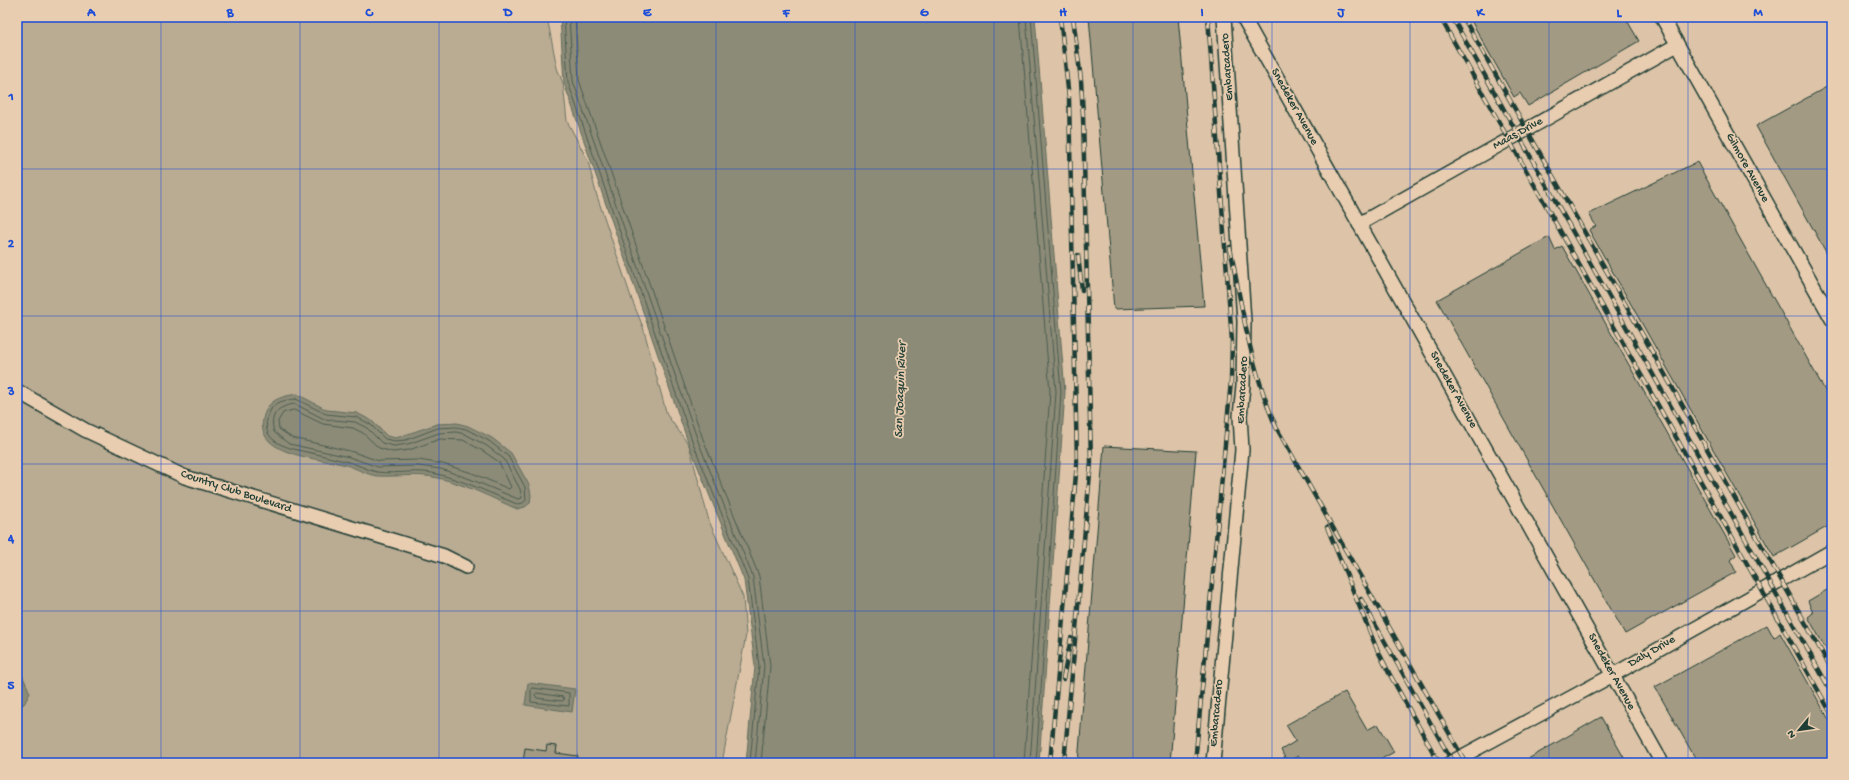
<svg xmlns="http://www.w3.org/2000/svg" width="1849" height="780" font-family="'Gochi Hand',sans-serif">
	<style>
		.green { fill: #baab93; stroke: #6c7464 }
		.water { fill: #8c8b77; stroke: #606c5c }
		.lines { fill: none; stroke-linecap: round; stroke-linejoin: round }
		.shore { stroke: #4b5c4f; stroke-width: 1 }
		.building { fill: #a39a84; stroke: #1f3d34 }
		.street-casing { stroke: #1f3d34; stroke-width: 16 }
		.street { stroke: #e9cdb0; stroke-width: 13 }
		.rail-casing { stroke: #1f3d34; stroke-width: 4.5 }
		.rail { stroke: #e9cdb0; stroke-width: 3; stroke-dasharray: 9; stroke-linecap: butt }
		.grid { fill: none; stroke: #1d4ed8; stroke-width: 1; stroke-opacity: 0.55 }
		.labels { text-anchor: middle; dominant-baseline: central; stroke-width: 3.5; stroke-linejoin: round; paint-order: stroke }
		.street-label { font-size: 12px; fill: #1f3d34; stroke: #e9cdb0 }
		.water-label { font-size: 13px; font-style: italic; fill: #2a453b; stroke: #e9cdb0 }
		.neatline { fill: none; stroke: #1d4ed8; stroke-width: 1.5 }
		.grid-label { font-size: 13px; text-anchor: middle; font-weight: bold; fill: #1d4ed8 }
	</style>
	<rect width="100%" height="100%" fill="#ddc4a8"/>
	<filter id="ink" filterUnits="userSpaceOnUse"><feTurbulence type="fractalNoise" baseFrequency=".025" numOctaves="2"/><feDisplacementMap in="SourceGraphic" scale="8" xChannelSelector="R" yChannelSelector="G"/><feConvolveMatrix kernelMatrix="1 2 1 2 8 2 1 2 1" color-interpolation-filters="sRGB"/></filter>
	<g filter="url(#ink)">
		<path class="green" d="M17,17h530l10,51 6,15 4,38 21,40 8,32 36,107 11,27 24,88 22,30 20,76 34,76 3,38 -24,128h-705z"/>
		<g class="water">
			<path d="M560,17h475l30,375 -26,371h-293l9,-97 -11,-86 -55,-135 -125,-362z"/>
			<path d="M297,394l30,16 30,3 15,8 15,15 9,2 41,-14 20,-1 11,3 24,12 19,15 18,32 2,10 -1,8 -5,4 -8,2c-25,-11 -52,-25 -79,-31 -20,-5 -40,-1 -60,-2 -11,-1 -22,-8 -32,-11 -26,-7 -101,-9 -80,-55 6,-12 19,-14 31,-16z"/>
			<path d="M17,674l6,3 7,16 -6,11 -7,4z"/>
			<path d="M528,683l47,6 -3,23 -47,-7z"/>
		</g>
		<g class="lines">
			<g class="shore">
				<path d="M564,17l4,65 125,361 55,136 11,87 -9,97"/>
				<path d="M569,17l4,64 125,360 55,136 11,89 -9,97"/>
				<path d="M575,17l4,63 124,359 56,137 11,90 -9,97"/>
				<path d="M1020,17l30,375 -26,371"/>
				<path d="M1026,17l30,375 -26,371"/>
				<path d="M1031,17l30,375 -25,371"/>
				<path d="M296,399l30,15 30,3 14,7 15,15 10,2 11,-1 32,-12 18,-1 10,2 23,12 19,15 17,31 1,13 -3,3 -6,1c-25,-10 -50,-22 -76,-29 -24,-7 -43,0 -64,-3 -11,-2 -21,-9 -32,-11 -10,-2 -20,-5 -29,-7 -22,-5 -62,-9 -46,-43 4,-10 17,-11 26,-12z"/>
				<path d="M295,404l29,15 31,3 12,6 15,15 12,3 14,-2 31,-11 17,-1 9,2 22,12 17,13 16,30 2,9 -4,1 -48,-20 -29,-10 -23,-3 -40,1 -29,-10 -60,-13 -15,-12c-5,-18 4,-26 21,-28z"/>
				<path d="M294,410l29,14 30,4 10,5 16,15 14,4 16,-2 31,-11 23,1 20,11 16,11 12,25 -2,2 -37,-16 -29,-9 -24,-4 -40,1 -29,-10 -58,-13 -13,-9 -1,-8 5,-8z"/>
				<path d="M533,688l36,5v13l-38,-4v-13z"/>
				<path d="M537,693l26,4 1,3 -2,1 -25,-3 -2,-3z"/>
			</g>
		</g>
		<g class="building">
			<path d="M1089,17h89l26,289 -90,3z"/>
			<path d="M1469,17h156l14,24 -111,65 -8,-13 -6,4z"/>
			<path d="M1832,84v179l-76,-137z"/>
			<path d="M1697,162l135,241v121l-58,33 -185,-327 7,-4 -7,-12z"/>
			<path d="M1549,237l6,13 7,-4 174,309 -6,5 6,12 -111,62 -188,-334z"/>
			<path d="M1104,446l92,5 -26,312h-92z"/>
			<path d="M1832,587v73l-24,-43 5,-4 -5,-12z"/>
			<path d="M1767,625l7,13 6,-5 52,92v38h-134l-43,-76z"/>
			<path d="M1345,692l22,38 11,-6 16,28 -20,11h-72l-4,-7 -11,6 -6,-12 15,-9 -10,-16z"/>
			<path d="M1601,717l26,46h-106z"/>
			<path d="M547,745l10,1 -1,7 22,3 -1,7h-54l2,-15 21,3z"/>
		</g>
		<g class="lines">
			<defs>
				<g id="street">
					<path d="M1243,17l419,746"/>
					<path d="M1662,17l170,302"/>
					<path d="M1359,224l318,-179"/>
					<path d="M17,391l68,39 100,47 259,79 22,11"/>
					<path d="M1213,763l29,-313 -2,-34 3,-30 1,-65 -20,-304"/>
					<path d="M1450,763l163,-88 219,-124"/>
				</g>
			</defs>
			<use href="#street" class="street-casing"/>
			<use href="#street" class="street"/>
			<defs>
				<g id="rail">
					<path d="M1440,17l392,698"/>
					<path d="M1452,17l380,676"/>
					<path d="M1463,17l369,653"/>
					<path d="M1230,247c12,61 21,122 46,180l190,336"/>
					<path d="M1078,255l4,35"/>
					<path d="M1327,527l49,120 13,26 50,90"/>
					<path d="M1361,599l92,164"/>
					<path d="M1063,679l8,-41"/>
					<path d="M1050,763l27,-300 -8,-365 -9,-81"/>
					<path d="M1064,763l27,-301 -8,-347 -2,-35 -8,-63"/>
					<path d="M1195,763l36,-382 1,-40 -24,-324"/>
				</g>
			</defs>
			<use href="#rail" class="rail-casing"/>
			<use href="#rail" class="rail"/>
		</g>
	</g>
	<path class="grid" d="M161,17v746M300,17v746M439,17v746M577,17v746M716,17v746M855,17v746M994,17v746M1133,17v746M1272,17v746M1410,17v746M1549,17v746M1688,17v746M17,169h1815M17,316h1815M17,464h1815M17,611h1815"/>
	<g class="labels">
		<g class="street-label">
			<text transform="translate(1228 67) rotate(-94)">Embarcadero</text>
			<text transform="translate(1294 107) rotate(61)">Snedeker Avenue</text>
			<text transform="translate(1518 134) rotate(-29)">Maas Drive</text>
			<text transform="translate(1747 168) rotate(61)">Gilmore Avenue</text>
			<text transform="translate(1243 390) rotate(-87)">Embarcadero</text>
			<text transform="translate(1453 390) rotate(61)">Snedeker Avenue</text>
			<text transform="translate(236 492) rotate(18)">Country Club Boulevard</text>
			<text transform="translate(1652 652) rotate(-30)">Daly Drive</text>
			<text transform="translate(1611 672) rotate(61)">Snedeker Avenue</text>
			<text transform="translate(1217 713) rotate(-85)">Embarcadero</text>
		</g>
		<g class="water-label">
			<text transform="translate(901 390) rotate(-88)">San Joaquin River</text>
		</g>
	</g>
	<rect width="1849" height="780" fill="none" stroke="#e9cdb0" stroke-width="44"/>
	<g transform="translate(1799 730) rotate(241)" stroke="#e9cdb0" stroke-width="3" paint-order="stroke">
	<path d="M0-3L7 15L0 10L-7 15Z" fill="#1f3d34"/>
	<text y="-6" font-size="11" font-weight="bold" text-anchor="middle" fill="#1f3d34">N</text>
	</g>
	<rect x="22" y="22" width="1805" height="736" class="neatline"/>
	<g class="grid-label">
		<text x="91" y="16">A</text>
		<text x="230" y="16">B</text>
		<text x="369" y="16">C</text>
		<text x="508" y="16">D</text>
		<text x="647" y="16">E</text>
		<text x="786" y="16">F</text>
		<text x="924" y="16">G</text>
		<text x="1063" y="16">H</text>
		<text x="1202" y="16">I</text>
		<text x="1341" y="16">J</text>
		<text x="1480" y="16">K</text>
		<text x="1619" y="16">L</text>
		<text x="1758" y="16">M</text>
		<text x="11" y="100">1</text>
		<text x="11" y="247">2</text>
		<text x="11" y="395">3</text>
		<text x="11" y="542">4</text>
		<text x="11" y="689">5</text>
	</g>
</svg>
